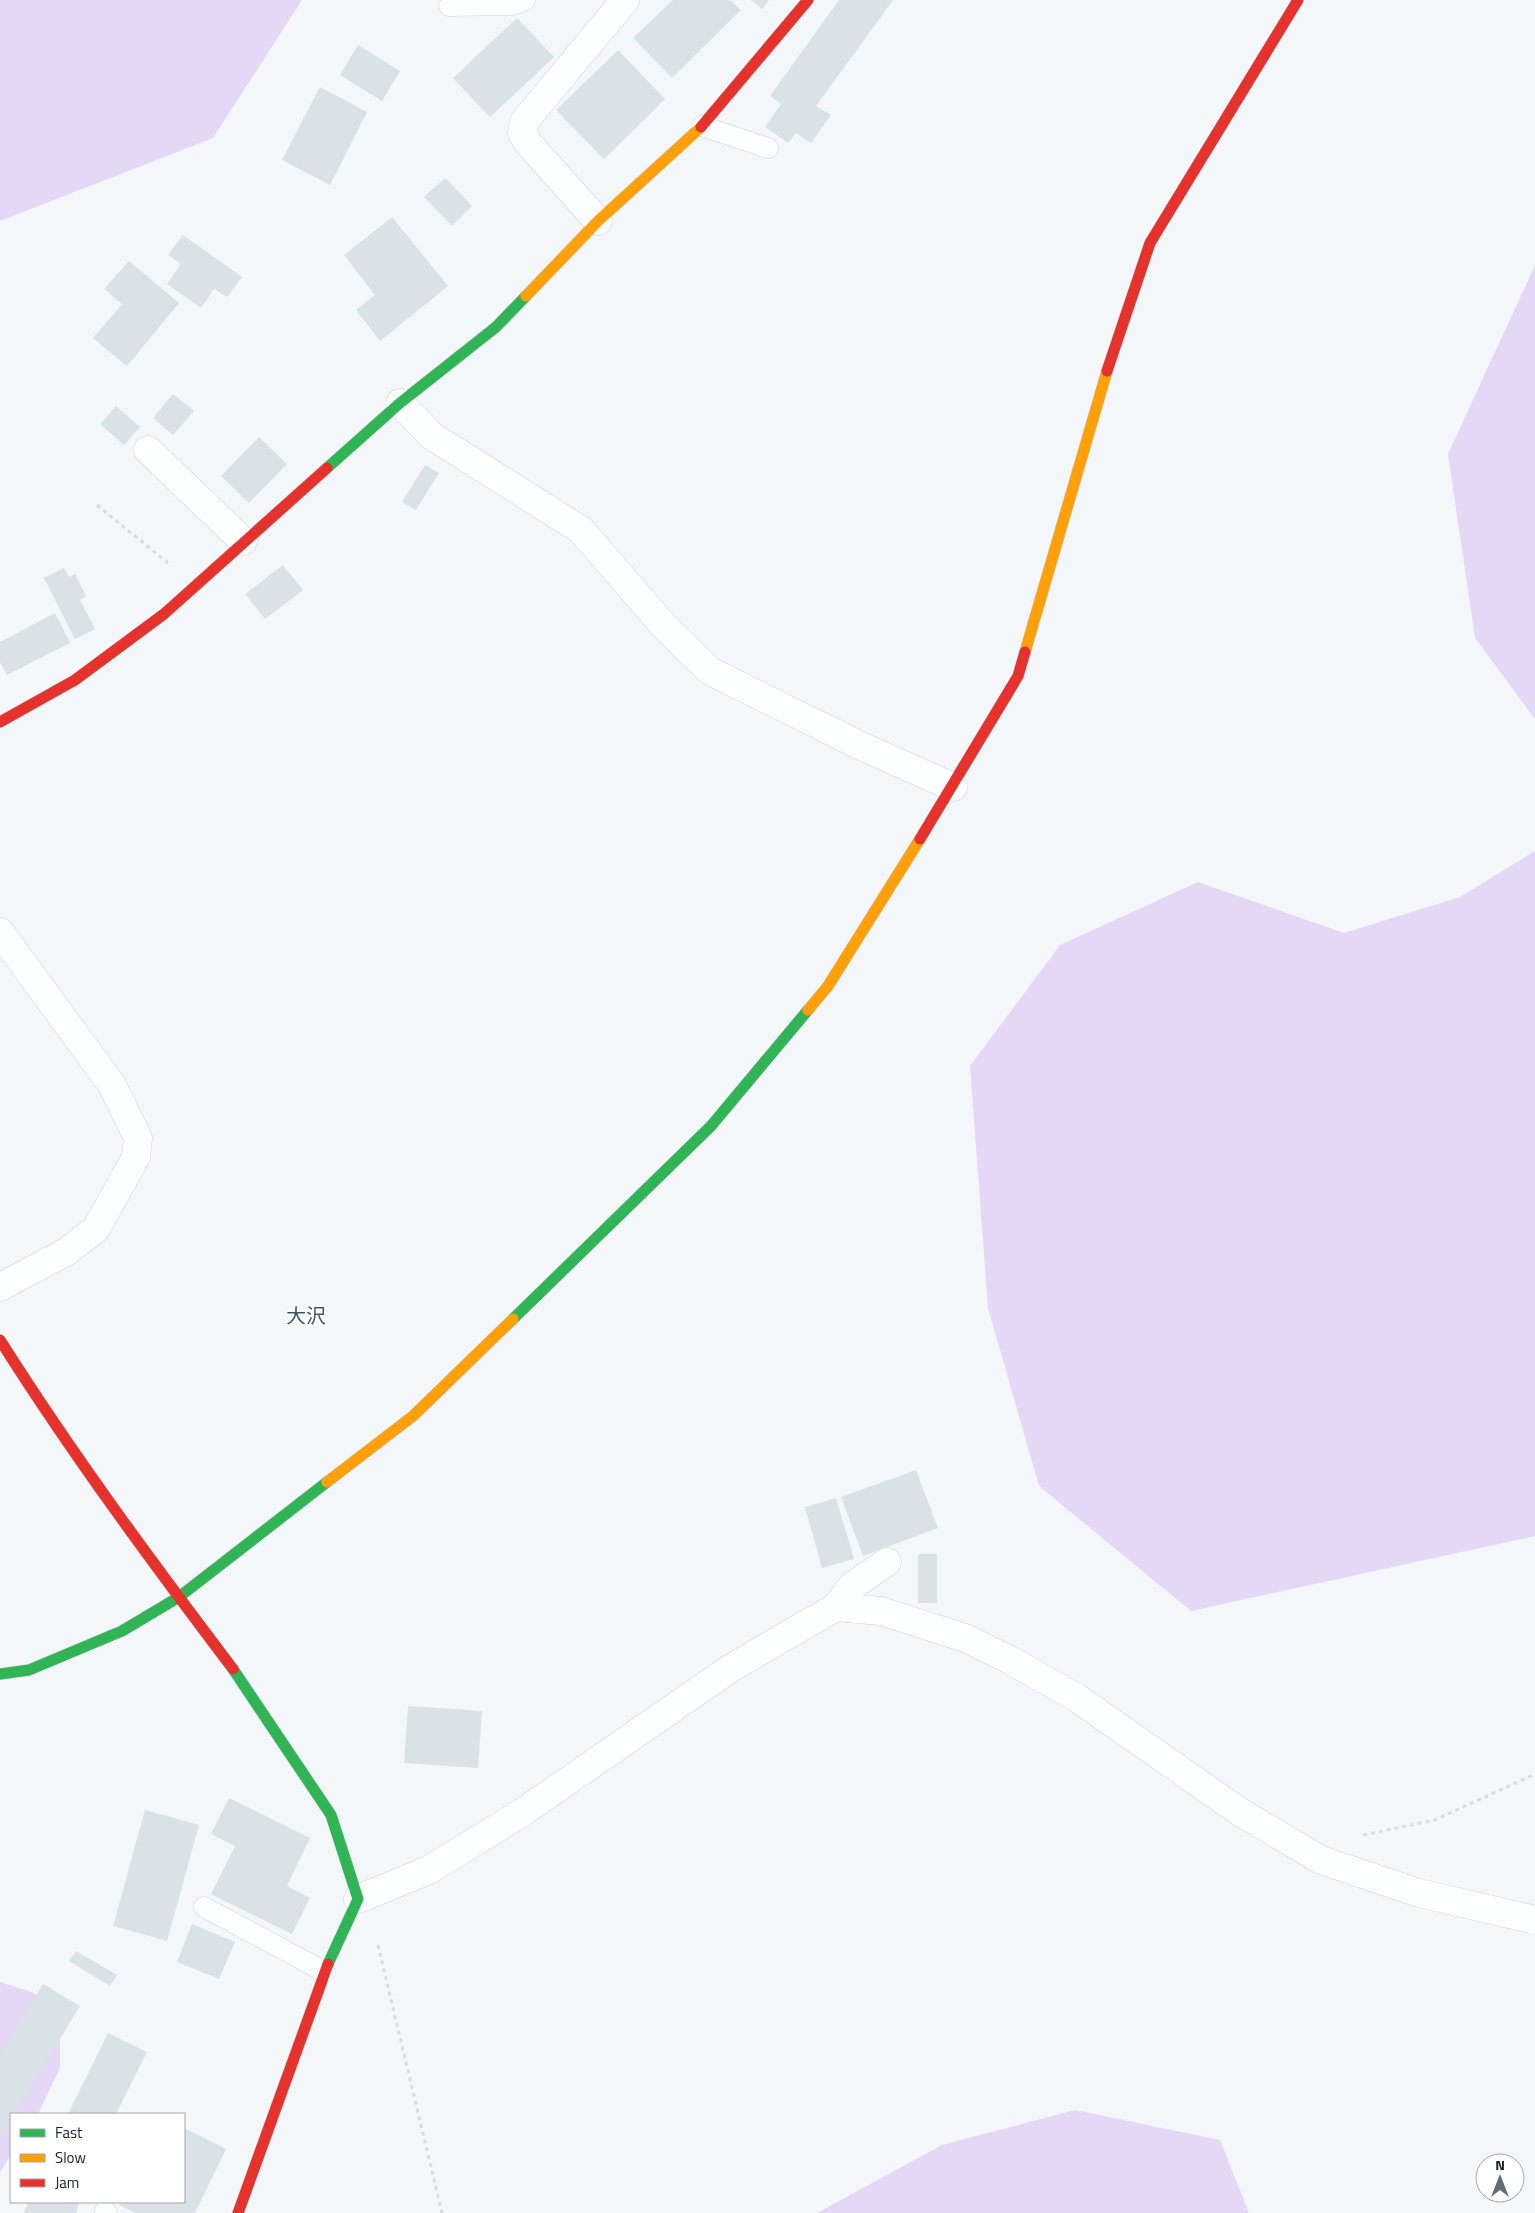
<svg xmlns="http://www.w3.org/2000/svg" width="1535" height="2213" font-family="'Titillium Web','Noto Sans JP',sans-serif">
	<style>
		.green { fill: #e5d8f7 }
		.building { fill: #d9e2e7 }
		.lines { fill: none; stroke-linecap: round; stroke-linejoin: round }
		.lane-casing { stroke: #ced3db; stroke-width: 21 }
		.street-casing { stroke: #ced3db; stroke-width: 29 }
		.fast-casing { stroke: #ced3db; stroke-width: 12 }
		.slow-casing { stroke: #ced3db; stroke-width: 12 }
		.jam-casing { stroke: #ced3db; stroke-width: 12 }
		.path { stroke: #dadbdd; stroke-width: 3; stroke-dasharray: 4 4; stroke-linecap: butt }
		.lane { stroke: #fdfefe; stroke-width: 20 }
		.street { stroke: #fdfefe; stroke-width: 28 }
		.fast { stroke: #30b455; stroke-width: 11 }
		.slow { stroke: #ff9f0a; stroke-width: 11 }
		.jam { stroke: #e5322d; stroke-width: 11 }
		.labels { text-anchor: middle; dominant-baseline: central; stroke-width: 4; stroke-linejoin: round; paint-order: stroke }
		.quarter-label { font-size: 20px; fill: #3e546d; stroke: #fff }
	</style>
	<rect width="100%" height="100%" fill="#f4f7fa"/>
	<g class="green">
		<path d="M0,0h302l-89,138 -213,83z"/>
		<path d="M1535,265v454l-60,-81 -27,-184z"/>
		<path d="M1535,851v685l-344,75 -152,-125 -51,-178 -18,-242 90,-121 138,-63 146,51 116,-36z"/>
		<path d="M0,1982l35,11 25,38v37l-22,46h-27v41l-11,17z"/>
		<path d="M1075,2110l145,30 29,73h-432l125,-68z"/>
	</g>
	<g class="building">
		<path d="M673,0h57l11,10 -69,68 -39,-40z"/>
		<path d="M751,0h18l-7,9z"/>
		<path d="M839,0h54l-77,106 15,9 -20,28 -15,-10 -8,10 -23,-16 16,-23 -11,-8z"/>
		<path d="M517,18l37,39 -64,60 -37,-39z"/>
		<path d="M358,45l42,26 -18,30 -42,-26z"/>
		<path d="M618,50l47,49 -61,60 -48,-49z"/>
		<path d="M320,87l47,25 -37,73 -48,-25z"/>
		<path d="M445,178l27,28 -20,20 -28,-29z"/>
		<path d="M392,217l56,69 -68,55 -24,-31 19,-15 -31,-40z"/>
		<path d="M183,235l59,42 -15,20 -13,-8 -13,19 -34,-24 14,-20 -13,-9z"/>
		<path d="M129,261l50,42 -52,63 -34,-28 29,-34 -18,-15z"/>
		<path d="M173,394l21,17 -21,24 -20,-17z"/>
		<path d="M116,406l24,21 -16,18 -24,-21z"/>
		<path d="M259,437l28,27 -38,39 -28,-27z"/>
		<path d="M425,465l14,8 -23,37 -14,-8z"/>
		<path d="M283,565l20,25 -38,29 -20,-25z"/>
		<path d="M64,568l5,9 6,-3 11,22 -6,4 15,29 -20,10 -31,-61z"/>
		<path d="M55,613l15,30 -63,32 -7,-13v-20z"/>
		<path d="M916,1470l22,58 -75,28 -22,-59z"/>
		<path d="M836,1498l18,61 -32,9 -17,-61z"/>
		<rect x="918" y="1554" width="19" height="49"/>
		<path d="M408,1706l74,5 -4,57 -74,-5z"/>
		<path d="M229,1798l81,40 -23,48 23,12 -18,36 -81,-40 24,-48 -24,-12z"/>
		<path d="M145,1810l54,15 -32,116 -54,-15z"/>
		<path d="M192,1924l43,18 -16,37 -42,-17z"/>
		<path d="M76,1951l41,24 -7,11 -41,-25z"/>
		<path d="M43,1984l37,22 -66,108h-3v4l-11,19v-82z"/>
		<path d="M108,2033l39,19 -31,62h-48z"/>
		<path d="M184,2128l42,21 -31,64h-59l-17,-8 2,-3h63z"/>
		<path d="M28,2202h48l3,1 -3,10h-52z"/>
	</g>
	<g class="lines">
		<defs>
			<g id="lane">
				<path d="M449,6l64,-1 12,-5"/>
				<path d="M702,126l66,22"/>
				<path d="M204,1907l121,65"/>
				<path d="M105,2211l2,2"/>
			</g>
			<g id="street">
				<path d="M598,221l-70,-78 -6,-10 2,-11 101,-122"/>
				<path d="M400,403l32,33 149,94 83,96 46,45 151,75 92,41"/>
				<path d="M148,450l95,91"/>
				<path d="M0,932l112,153 26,53 -2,19 -40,72 -30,23 -66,35"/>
				<path d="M836,1607l45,4 84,27 45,22 67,38 163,114 81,48 98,33 116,27"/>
				<path d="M358,1899l71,-29 94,-58 208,-144 105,-61 16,-21 35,-24"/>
			</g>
			<g id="fast">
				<path d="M327,468l73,-65 96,-76 30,-31"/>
				<path d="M513,1319l198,-193 97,-116"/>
				<path d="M233,1669l98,146 27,84 -30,65"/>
				<path d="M0,1674l29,-4 93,-39 57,-34 148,-115"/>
			</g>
			<g id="slow">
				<path d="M526,296l72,-75 103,-94"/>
				<path d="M1025,652l82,-281"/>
				<path d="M808,1010l20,-24 92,-147"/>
				<path d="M327,1482l86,-66 100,-97"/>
			</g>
			<g id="jam">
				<path d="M701,127l107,-127"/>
				<path d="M1107,371l43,-128 148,-243"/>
				<path d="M0,722l75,-42 89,-66 163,-146"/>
				<path d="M920,839l98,-163 7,-24"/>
				<path d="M0,1340c72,114 152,222 233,329"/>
				<path d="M238,2213l90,-249"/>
			</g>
		</defs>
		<use href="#lane" class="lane-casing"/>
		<use href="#street" class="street-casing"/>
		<use href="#fast" class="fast-casing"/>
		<use href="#slow" class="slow-casing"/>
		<use href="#jam" class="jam-casing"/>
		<g class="path">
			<path d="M97,505l71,58"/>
			<path d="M1363,1835l72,-15 100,-46"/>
			<path d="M378,1945l64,268"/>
		</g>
		<use href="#lane" class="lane"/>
		<use href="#street" class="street"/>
		<use href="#fast" class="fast"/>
		<use href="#slow" class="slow"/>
		<use href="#jam" class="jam"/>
	</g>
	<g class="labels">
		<g class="quarter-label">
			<text x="306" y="1315">大沢</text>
		</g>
	</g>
	<rect x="10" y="2113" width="175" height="90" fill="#ffffff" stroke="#a2a5aa"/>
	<rect x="20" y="2129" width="25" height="8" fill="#30b455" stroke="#a2a5aa"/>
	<text x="55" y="2138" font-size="15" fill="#161f2a">Fast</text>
	<rect x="20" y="2154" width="25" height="8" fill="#ff9f0a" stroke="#a2a5aa"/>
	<text x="55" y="2163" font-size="15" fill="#161f2a">Slow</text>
	<rect x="20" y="2179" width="25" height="8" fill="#e5322d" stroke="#a2a5aa"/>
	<text x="55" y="2188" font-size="15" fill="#161f2a">Jam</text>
	<g transform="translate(1500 2178)"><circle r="24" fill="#ffffff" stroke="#a2a5aa"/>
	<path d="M0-4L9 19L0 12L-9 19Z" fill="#646b73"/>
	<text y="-8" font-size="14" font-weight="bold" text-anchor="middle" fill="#161f2a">N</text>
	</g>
</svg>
